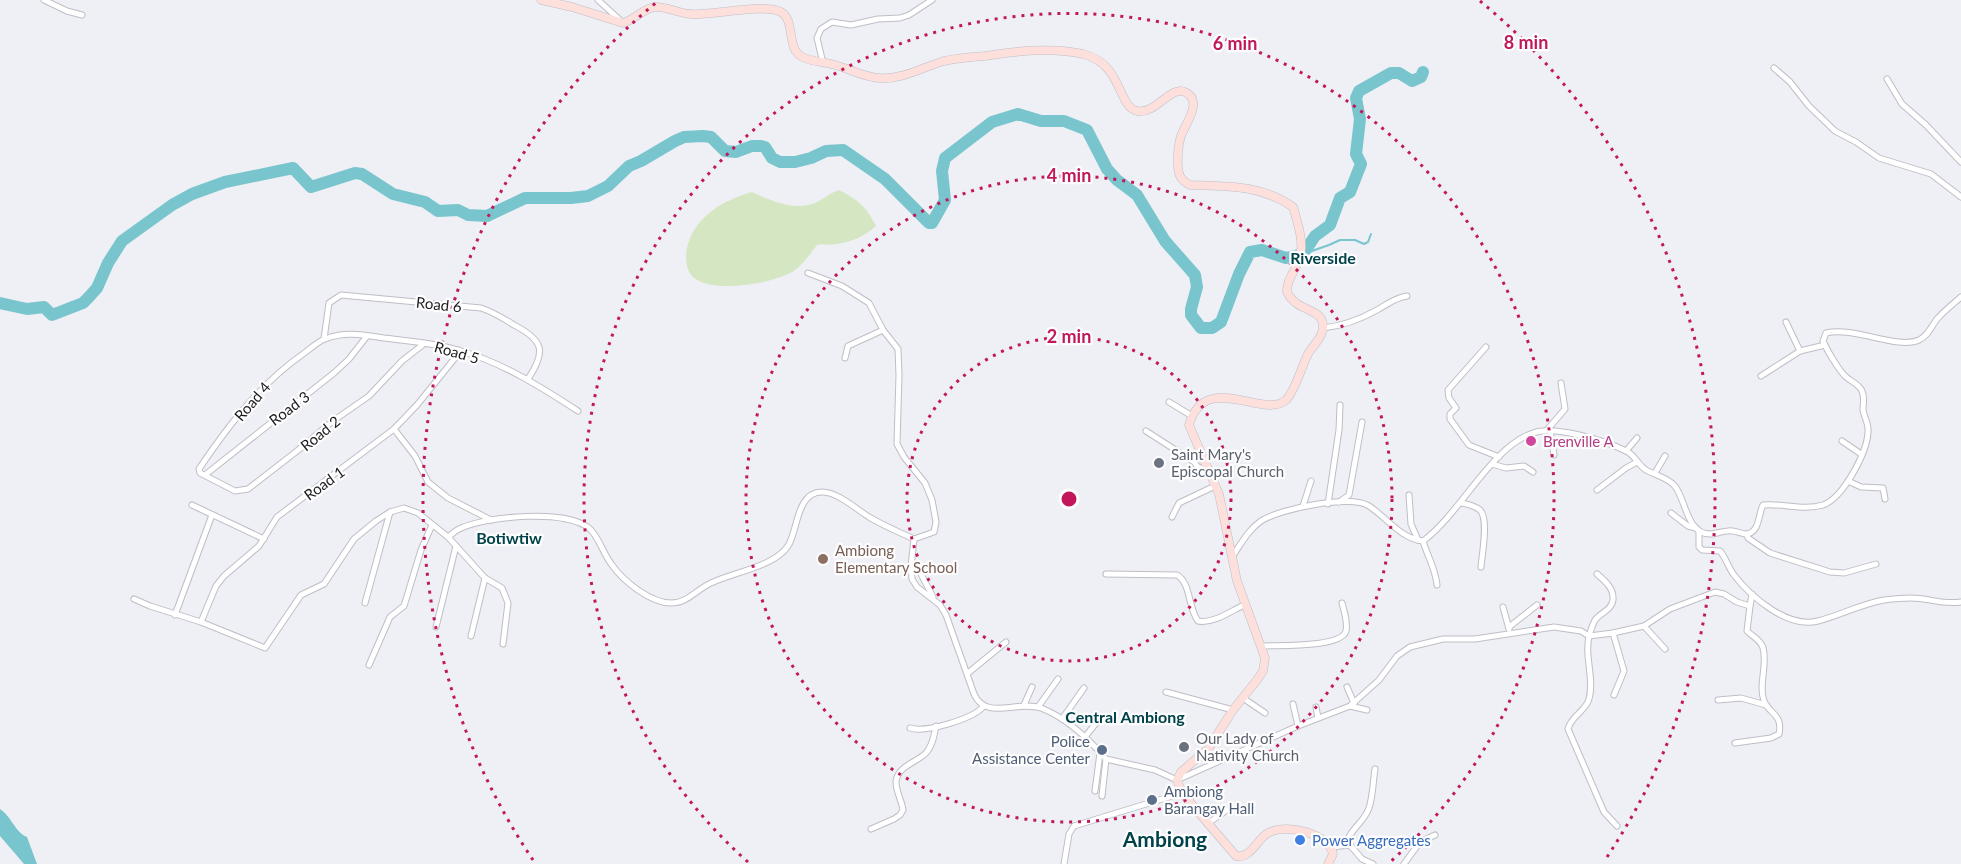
<svg xmlns="http://www.w3.org/2000/svg" width="1961" height="864" font-family="Lato,sans-serif">
	<style>
		.green { fill: #d5e7c2 }
		.water { fill: #79c5cd }
		.lines { fill: none; stroke-linecap: round; stroke-linejoin: round }
		.stream { stroke: #79c5cd; stroke-width: 2 }
		.river { stroke: #79c5cd; stroke-width: 12 }
		.street-casing { stroke: #bfbec6; stroke-width: 7 }
		.secondary-casing { stroke: #bfbec6; stroke-width: 9 }
		.street { stroke: #fff; stroke-width: 5 }
		.secondary { stroke: #fde0db; stroke-width: 8 }
		.ring { fill: none; stroke: #c2185b; stroke-width: 3; stroke-dasharray: 3 6 }
		.hotel-dot { fill: #d1479c; stroke: #fdfdfe; stroke-width: 2 }
		.worship-dot { fill: #6b7280; stroke: #fdfdfe; stroke-width: 2 }
		.education-dot { fill: #8d6e63; stroke: #fdfdfe; stroke-width: 2 }
		.service-dot { fill: #5c6f8a; stroke: #fdfdfe; stroke-width: 2 }
		.shop-dot { fill: #3f7fe0; stroke: #fdfdfe; stroke-width: 2 }
		.labels { text-anchor: middle; dominant-baseline: central; stroke-width: 4.5; stroke-linejoin: round; paint-order: stroke }
		.street-label { font-size: 15px; fill: #1c1c1f; stroke: #fdfdfe }
		.hotel-label { font-size: 15px; fill: #b23c85; stroke: #fdfdfe; text-anchor: start }
		.worship-label { font-size: 15px; fill: #5b616d; stroke: #fdfdfe; text-anchor: start }
		.education-label { font-size: 15px; fill: #785e54; stroke: #fdfdfe; text-anchor: start }
		.service-label { font-size: 15px; fill: #4e5e75; stroke: #fdfdfe; text-anchor: end }
		.shop-label { font-size: 15px; fill: #366cbe; stroke: #fdfdfe; text-anchor: start }
		.neighbourhood-label { font-size: 16px; font-weight: bold; fill: #004249; stroke: #fdfdfe }
		.district-label { font-size: 21px; font-weight: bold; fill: #004249; stroke: #fdfdfe }
		.centre { fill: #c2185b; stroke: #fdfdfe; stroke-width: 3 }
		.ring-label { font-size: 18px; text-anchor: middle; font-weight: bold; fill: #c2185b; stroke: #fdfdfe; stroke-width: 4.5; stroke-linejoin: round; paint-order: stroke }
	</style>
	<rect width="100%" height="100%" fill="#efeff6"/>
	<path class="green" d="M839,190c19,10 27,16 37,36 -11,10 -24,16 -40,18 -7,2 -12,-1 -19,1 -7,9 -15,21 -25,27 -20,12 -85,23 -101,3 -6,-8 -6,-21 -3,-31 9,-29 36,-44 64,-52 19,9 45,20 65,10 8,-4 13,-9 22,-12z"/>
	<path class="water" d="M0,809c11,7 15,23 27,28l10,27h-13l-24,-28z"/>
	<g class="lines">
		<path class="stream" d="M1306,253l23,-8 11,-5h15l9,4 4,-2 3,-8"/>
		<path class="river" d="M0,303l27,6 17,-2 8,8 31,-12 5,-5 9,-10 11,-25 14,-22 50,-36 20,-11 33,-12 68,-14 18,19 44,-14 7,1 31,20 32,8 13,9 20,-1 10,5 19,1 38,-18h46l17,-2 20,-10 21,-20 12,-5 34,-20 9,-4 19,-1 8,1 14,14 11,1 16,-6h9l4,1 7,11 8,4h15l16,-4 15,-7 17,-1 42,29 44,44h3l13,-23 -3,-29 3,-13 47,-36 26,-8 23,7h23l23,9 20,39 10,11 20,15 28,46 30,34 2,12 -6,22v6l10,13h11l9,-6 18,-48 11,-22 12,-2 24,8 17,-4 12,-18 15,-11 10,-27 10,-6 11,-28 -5,-10 4,-35 -4,-21 3,-7 32,-18h8l13,8 9,-4 2,-5"/>
		<defs>
			<g id="street">
				<path d="M44,0l23,11 15,4"/>
				<path d="M598,0l23,21"/>
				<path d="M823,63l-6,-25 4,-9 11,-7 19,3 27,-6 22,-1 9,-3 23,-15"/>
				<path d="M1774,68l16,14 19,24 26,25 21,11 23,16 52,16 30,23"/>
				<path d="M1887,79l15,25 24,21 35,37"/>
				<path d="M1786,322l14,29"/>
				<path d="M1323,328c20,-2 36,-8 54,-18 11,-6 17,-12 30,-14"/>
				<path d="M324,339l5,-36 12,-8 140,13c12,4 22,10 33,17 29,15 33,26 14,54"/>
				<path d="M425,343l-23,18 -33,35 -36,25 -36,30 -49,38 -13,2 -35,-18 -1,-4c29,-43 61,-85 104,-115 7,-5 14,-12 22,-15 20,-8 39,-4 59,-1 25,3 52,5 77,13 42,12 80,36 117,60"/>
				<path d="M1486,347l-38,43 1,8 7,10 -6,6v5l19,26 30,12"/>
				<path d="M845,358l3,-12 35,-16"/>
				<path d="M1761,376l39,-25 25,-6"/>
				<path d="M1169,402l23,14"/>
				<path d="M394,429l21,27 13,26 20,16 43,22"/>
				<path d="M1547,430l18,-21 -4,-26"/>
				<path d="M1550,430l4,25"/>
				<path d="M1146,431l48,31 4,5 12,4"/>
				<path d="M1842,441l19,13"/>
				<path d="M1626,451l11,-13"/>
				<path d="M1492,464l14,4 18,-2 9,6"/>
				<path d="M1655,473l10,-17"/>
				<path d="M205,475l129,-102 15,-14 18,-23"/>
				<path d="M1848,481l13,6 22,1 2,11"/>
				<path d="M1597,490l29,-22 11,-6"/>
				<path d="M1409,495l2,29 7,16"/>
				<path d="M1339,502l10,-7 13,-73"/>
				<path d="M1462,503c5,1 13,3 18,7 9,9 2,44 1,57"/>
				<path d="M1328,504l11,-74 1,-25"/>
				<path d="M192,505l72,34"/>
				<path d="M1303,506l8,-25"/>
				<path d="M1671,513l17,13 8,2"/>
				<path d="M1172,517l7,-14 36,-17"/>
				<path d="M1699,531v16l3,3 18,1c6,7 8,16 14,24 17,22 54,54 84,46 23,-6 43,-17 66,-21 8,-1 18,-2 27,-2 17,0 33,7 50,4"/>
				<path d="M1747,534l1,4 22,15 60,19 14,1 32,-9"/>
				<path d="M448,537c4,-3 7,-6 11,-8 26,-13 111,-21 132,1 9,10 13,25 21,35 12,17 39,38 59,38 17,0 26,-14 40,-20 22,-11 63,-16 77,-37 10,-15 8,-54 34,-54 16,0 34,17 47,25 15,9 30,15 45,22l20,-7 2,-10 -4,-22 -7,-17 -21,-26 -7,-13 2,-69 -1,-26 -15,-19 -14,-27 -27,-17 -34,-13"/>
				<path d="M914,539l-3,27 1,13 5,8 23,18 6,10 28,79c12,27 43,6 67,14 26,10 47,30 65,51l49,11 22,10 121,-54 52,-20 29,-26 18,-24 13,-9 33,-8h32l79,-12 27,4 8,5 24,-3 31,-7 26,-17 45,-17 9,2 13,8 13,4 2,-12"/>
				<path d="M1423,541c5,17 12,26 14,44"/>
				<path d="M1232,557c9,-13 16,-27 29,-36 18,-12 90,-27 108,-15 17,11 32,33 54,35 38,-28 68,-94 110,-108 22,-8 73,8 93,18 9,4 12,14 20,19 9,5 20,7 28,15 12,13 12,49 36,49 6,0 12,-3 18,-3 6,-1 11,2 17,3 15,0 13,-20 18,-29 20,-2 40,6 60,0 20,-7 44,-52 45,-73 1,-8 -4,-15 -5,-22 0,-7 2,-12 -1,-19 -4,-8 -11,-9 -17,-15 -7,-7 -18,-26 -22,-35l3,-8c29,-7 71,17 93,7 9,-4 12,-13 18,-21 7,-8 16,-15 24,-22"/>
				<path d="M920,572l13,25"/>
				<path d="M1106,574l71,1c14,8 11,33 21,46 15,3 33,-10 46,-16"/>
				<path d="M1597,574c8,7 17,14 16,26 -1,10 -13,13 -18,20 -2,4 -4,9 -5,13 -7,21 5,45 -1,66 -3,12 -18,17 -21,30l36,83 13,14"/>
				<path d="M134,599l16,7 51,16 64,26 36,-53 23,-11 30,-45 22,-18 14,-9 14,-4 14,5 30,24 37,41 17,10 6,15 -5,41"/>
				<path d="M365,603l25,-91"/>
				<path d="M1503,607l6,22"/>
				<path d="M175,615l37,-100"/>
				<path d="M201,622l15,-36 8,-10 35,-30 18,-29 117,-88 23,-24 38,-47 4,-8"/>
				<path d="M1644,626l21,23"/>
				<path d="M436,627l20,-81"/>
				<path d="M1509,627l28,-22"/>
				<path d="M1613,633l11,38 -10,24"/>
				<path d="M471,636l14,-58"/>
				<path d="M1262,646c16,-1 79,2 84,-15 2,-9 -2,-20 -4,-28"/>
				<path d="M369,665l21,-48 14,-11 17,-56 11,-25"/>
				<path d="M968,673l38,-31"/>
				<path d="M1347,687l7,16"/>
				<path d="M1166,692l67,18"/>
				<path d="M1243,698l22,15"/>
				<path d="M1718,700l23,-2 25,7"/>
				<path d="M1293,704l5,22"/>
				<path d="M1024,705l8,-18"/>
				<path d="M1350,706l17,4"/>
				<path d="M1038,707l20,-28"/>
				<path d="M1316,707l2,11"/>
				<path d="M1062,719l22,-31"/>
				<path d="M910,728c16,5 62,-9 73,-21"/>
				<path d="M1085,737l15,-19"/>
				<path d="M1735,743l36,-5 8,-4c4,-20 -9,-19 -15,-33 -6,-17 4,-36 -1,-53 -2,-8 -10,-11 -16,-17l3,-25"/>
				<path d="M1095,791l5,-38"/>
				<path d="M1102,796l4,-37"/>
				<path d="M1207,824l20,-14"/>
				<path d="M871,829l23,-10 6,-4 3,-5c-1,-9 -7,-18 -7,-28 1,-16 20,-19 30,-29 7,-8 8,-18 10,-27"/>
				<path d="M1346,845c4,-17 18,-22 23,-37 4,-12 4,-27 6,-39"/>
				<path d="M1331,847l19,-2 12,14 11,5"/>
				<path d="M1064,864l5,-30 5,-8 108,-33"/>
				<path d="M1404,864l16,-22 15,-7"/>
			</g>
			<path id="secondary" d="M541,0l31,7 51,16c11,-3 21,-15 32,-16 11,-1 25,7 36,7 19,2 74,-11 90,-2 12,7 8,27 14,38 2,3 6,7 10,8 9,4 20,4 30,7 15,4 28,12 44,13 23,2 44,-11 65,-17 13,-3 27,-4 41,-5 32,-5 66,-9 98,-2 40,10 34,52 54,57 18,4 34,-26 48,-19 19,9 0,32 -4,44 -3,9 -5,31 -1,40 2,4 6,7 10,9 36,1 72,0 103,22 5,17 12,37 6,53 -4,11 -13,21 -12,32 2,4 5,8 9,11 7,6 23,8 26,18 5,12 -8,23 -14,33 -6,12 -13,37 -22,46 -22,20 -81,-31 -97,25l30,69 18,87 28,77 -2,13 -6,9 -24,30 -25,39 -27,23 -4,8 5,13 54,63c15,3 21,-17 32,-23 17,-10 61,0 65,21l-5,10"/>
		</defs>
		<use href="#street" class="street-casing"/>
		<use href="#secondary" class="secondary-casing"/>
		<use href="#street" class="street"/>
		<use href="#secondary" class="secondary"/>
	</g>
	<g class="ring">
		<circle cx="1069" cy="499" r="162"/>
		<circle cx="1069" cy="499" r="323"/>
		<path d="M748 862A485 485 0 1 1 1390 862"/>
		<path d="M533 860A646 646 0 0 1 658 1M1480 1A646 646 0 0 1 1605 860"/>
	</g>
	<circle class="hotel-dot" cx="1531" cy="441" r="6"/>
	<g class="worship-dot">
		<circle cx="1159" cy="463" r="6"/>
		<circle cx="1184" cy="747" r="6"/>
	</g>
	<circle class="education-dot" cx="823" cy="559" r="6"/>
	<g class="service-dot">
		<circle cx="1102" cy="750" r="6"/>
		<circle cx="1152" cy="800" r="6"/>
	</g>
	<circle class="shop-dot" cx="1300" cy="840" r="6"/>
	<g class="labels">
		<g class="street-label">
			<text transform="translate(439 304) rotate(6)">Road 6</text>
			<text transform="translate(457 352) rotate(16)">Road 5</text>
			<text transform="translate(252 401) rotate(-49)">Road 4</text>
			<text transform="translate(289 408) rotate(-37)">Road 3</text>
			<text transform="translate(320 433) rotate(-39)">Road 2</text>
			<text transform="translate(324 483) rotate(-36)">Road 1</text>
		</g>
		<g class="hotel-label">
			<text x="1543" y="441">Brenville A</text>
		</g>
		<g class="worship-label">
			<text x="1171" y="454">Saint Mary's<tspan x="1171" dy="17">Episcopal Church</tspan></text>
			<text x="1196" y="738">Our Lady of<tspan x="1196" dy="17">Nativity Church</tspan></text>
		</g>
		<g class="education-label">
			<text x="835" y="550">Ambiong<tspan x="835" dy="17">Elementary School</tspan></text>
		</g>
		<g class="service-label">
			<text x="1090" y="741">Police<tspan x="1090" dy="17">Assistance Center</tspan></text>
			<text x="1164" y="791" text-anchor="start">Ambiong<tspan x="1164" dy="17">Barangay Hall</tspan></text>
		</g>
		<g class="shop-label">
			<text x="1312" y="840">Power Aggregates</text>
		</g>
		<g class="neighbourhood-label">
			<text x="1323" y="257">Riverside</text>
			<text x="509" y="537">Botiwtiw</text>
			<text x="1125" y="716">Central Ambiong</text>
		</g>
		<g class="district-label">
			<text x="1165" y="838">Ambiong</text>
		</g>
	</g>
	<circle cx="1069" cy="499" r="9" class="centre"/>
	<g class="ring-label">
		<text x="1526" y="49">8 min</text>
		<text x="1235" y="50">6 min</text>
		<text x="1069" y="182">4 min</text>
		<text x="1069" y="343">2 min</text>
	</g>
</svg>
